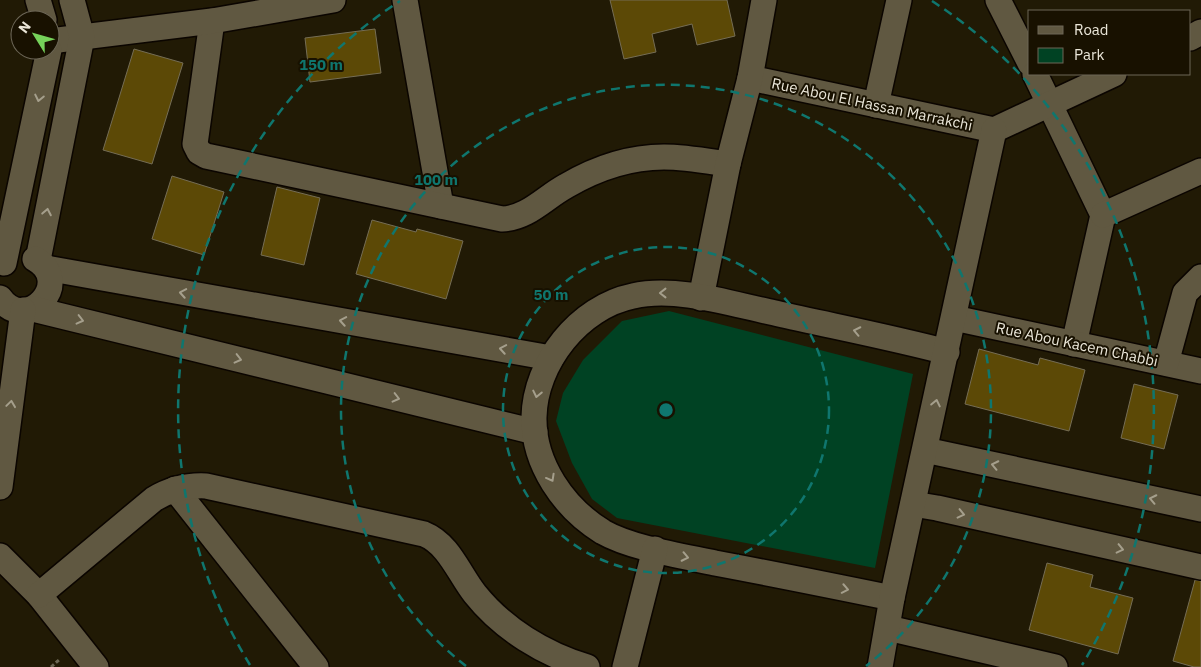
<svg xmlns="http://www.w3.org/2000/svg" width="1201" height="667" font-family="'IBM Plex Sans',sans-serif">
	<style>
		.green { fill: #004223 }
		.building { fill: #5c4906; stroke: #756d55 }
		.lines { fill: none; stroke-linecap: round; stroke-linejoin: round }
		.street-casing { stroke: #0b0500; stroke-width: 28 }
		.path { stroke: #6d6754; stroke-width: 3; stroke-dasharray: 4 2.5; stroke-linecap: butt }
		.street { stroke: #605841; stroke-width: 25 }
		.oneway { stroke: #a59f8c }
		.ring { fill: none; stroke: #0f766e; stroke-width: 2.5; stroke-dasharray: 9 6 }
		.labels { text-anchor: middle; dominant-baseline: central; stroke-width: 4; stroke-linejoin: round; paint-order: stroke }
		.street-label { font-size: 15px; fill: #eae6d8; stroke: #181100 }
		.centre { fill: #0f766e; stroke: #181100; stroke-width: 2.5 }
		.ring-label { font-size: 15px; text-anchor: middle; font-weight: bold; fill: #0f766e; stroke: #181100; stroke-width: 4; stroke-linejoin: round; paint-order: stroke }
	</style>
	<rect width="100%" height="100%" fill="#211a05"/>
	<path class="green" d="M669,311l244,63 -38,194 -258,-50 -25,-19 -20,-36 -16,-42 7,-28 20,-33 39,-39z"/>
	<g class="building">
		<path d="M610,0h117l8,36 -38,9 -5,-21 -40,10 4,18 -32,7z"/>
		<path d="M375,29l6,44 -71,9 -5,-44z"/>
		<path d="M134,49l49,14 -31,101 -49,-14z"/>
		<path d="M172,176l52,16 -20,63 -52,-16z"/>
		<path d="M277,187l43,11 -16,67 -43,-10z"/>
		<path d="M372,220l44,12 1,-3 46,12 -17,58 -90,-25z"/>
		<path d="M979,349l59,16 2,-7 45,12 -16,61 -104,-27z"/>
		<path d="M1134,384l44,11 -14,54 -43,-11z"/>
		<path d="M1047,563l46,12 -3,12 43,11 -15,56 -89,-24z"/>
		<path d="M1195,580l6,1v86h-7l-21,-6z"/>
	</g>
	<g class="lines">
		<defs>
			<g id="street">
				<path d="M38,0l6,20"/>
				<path d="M405,0l36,206"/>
				<path d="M998,0l32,63"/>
				<path d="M212,21l-17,123 4,8 7,4 296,63c26,-1 42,-21 64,-33 29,-17 63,-29 98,-29 21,0 43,4 64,7"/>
				<path d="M1190,38l11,-6"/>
				<path d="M50,41l162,-20 121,-21"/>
				<path d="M1035,74l68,141 -29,129"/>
				<path d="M750,78l244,52"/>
				<path d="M876,105l23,-105"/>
				<path d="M994,130l120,-56"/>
				<path d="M1103,215l98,-44"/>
				<path d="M38,260l44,-223 -10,-37"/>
				<path d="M4,263l45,-213"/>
				<path d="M46,268l505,90"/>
				<path d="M0,298c26,37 75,-16 35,-39"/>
				<path d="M701,298l27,-134 22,-86 14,-78"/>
				<path d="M33,309l502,123"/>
				<path d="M954,318l247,53"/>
				<path d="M1166,363l19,-70 16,-16"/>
				<path d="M925,450l276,59"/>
				<path d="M0,487l23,-177"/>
				<path d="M175,489l141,178"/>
				<path d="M913,504l24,4 264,59"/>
				<path d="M0,556l39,39 57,72"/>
				<path d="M39,595l115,-96c17,-10 33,-14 52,-13l218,48c25,10 35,40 51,60 28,35 69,60 112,73"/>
				<path d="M892,598c-59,-12 -118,-24 -177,-35 -33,-7 -84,-15 -112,-31 -39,-24 -70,-68 -69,-115 1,-54 45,-110 99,-121 44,-10 98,8 142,17 57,13 115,24 172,39"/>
				<path d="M888,628l167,39"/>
				<path d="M625,667l30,-118"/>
				<path d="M880,667l12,-69 102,-468"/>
			</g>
		</defs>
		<use href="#street" class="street-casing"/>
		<path class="path" d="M51,667l9,-8"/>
		<use href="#street" class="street"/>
	</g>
	<defs><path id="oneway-chevron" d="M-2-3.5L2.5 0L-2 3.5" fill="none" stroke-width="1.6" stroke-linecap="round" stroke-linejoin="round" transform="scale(1.25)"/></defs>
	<g class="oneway">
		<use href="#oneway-chevron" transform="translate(39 98) rotate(102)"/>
		<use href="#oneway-chevron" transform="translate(47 212) rotate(-79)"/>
		<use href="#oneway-chevron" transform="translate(183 293) rotate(-170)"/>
		<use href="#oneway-chevron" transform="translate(663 293) rotate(180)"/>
		<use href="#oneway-chevron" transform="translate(80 320) rotate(14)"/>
		<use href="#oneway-chevron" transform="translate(343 321) rotate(-170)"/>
		<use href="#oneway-chevron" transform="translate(857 331) rotate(-168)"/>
		<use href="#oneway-chevron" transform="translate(503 349) rotate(-170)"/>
		<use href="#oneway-chevron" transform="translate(238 359) rotate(14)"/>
		<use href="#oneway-chevron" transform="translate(537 394) rotate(102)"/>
		<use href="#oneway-chevron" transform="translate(396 398) rotate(14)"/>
		<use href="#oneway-chevron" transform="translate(936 403) rotate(-78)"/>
		<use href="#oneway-chevron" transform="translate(11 404) rotate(-82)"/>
		<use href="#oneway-chevron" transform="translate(995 465) rotate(-168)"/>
		<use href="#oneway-chevron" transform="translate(551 478) rotate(61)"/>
		<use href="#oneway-chevron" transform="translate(1153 499) rotate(-168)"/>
		<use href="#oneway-chevron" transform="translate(961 514) rotate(13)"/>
		<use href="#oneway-chevron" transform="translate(1120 549) rotate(13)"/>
		<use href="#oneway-chevron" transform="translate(685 557) rotate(12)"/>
		<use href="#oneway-chevron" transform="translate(845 589) rotate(11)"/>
	</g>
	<g class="ring">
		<circle cx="666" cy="410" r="163"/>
		<path d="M466 666A325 325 0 1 1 866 666"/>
		<path d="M250 665A488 488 0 0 1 400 1M932 1A488 488 0 0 1 1082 665"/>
	</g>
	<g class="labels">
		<g class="street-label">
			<text transform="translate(872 104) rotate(12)">Rue Abou El Hassan Marrakchi</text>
			<text transform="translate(1077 344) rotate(12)">Rue Abou Kacem Chabbi</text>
		</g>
	</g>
	<circle cx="666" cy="410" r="8" class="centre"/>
	<g class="ring-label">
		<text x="321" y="70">150 m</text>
		<text x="436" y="185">100 m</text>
		<text x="551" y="300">50 m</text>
	</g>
	<rect x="1028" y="10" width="162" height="65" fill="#181100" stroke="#6c6656"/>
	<rect x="1038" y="26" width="25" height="8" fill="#605841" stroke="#6c6656"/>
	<text x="1074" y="35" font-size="15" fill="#eae6d8">Road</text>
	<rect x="1038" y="48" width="25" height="15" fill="#004223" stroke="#6c6656"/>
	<text x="1074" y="60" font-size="15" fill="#eae6d8">Park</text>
	<g transform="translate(35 35) rotate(307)"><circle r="24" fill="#181100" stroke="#6c6656"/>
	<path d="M0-4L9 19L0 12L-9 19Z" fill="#76d25a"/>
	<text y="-8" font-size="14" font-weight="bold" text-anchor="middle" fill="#eae6d8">N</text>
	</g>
</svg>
